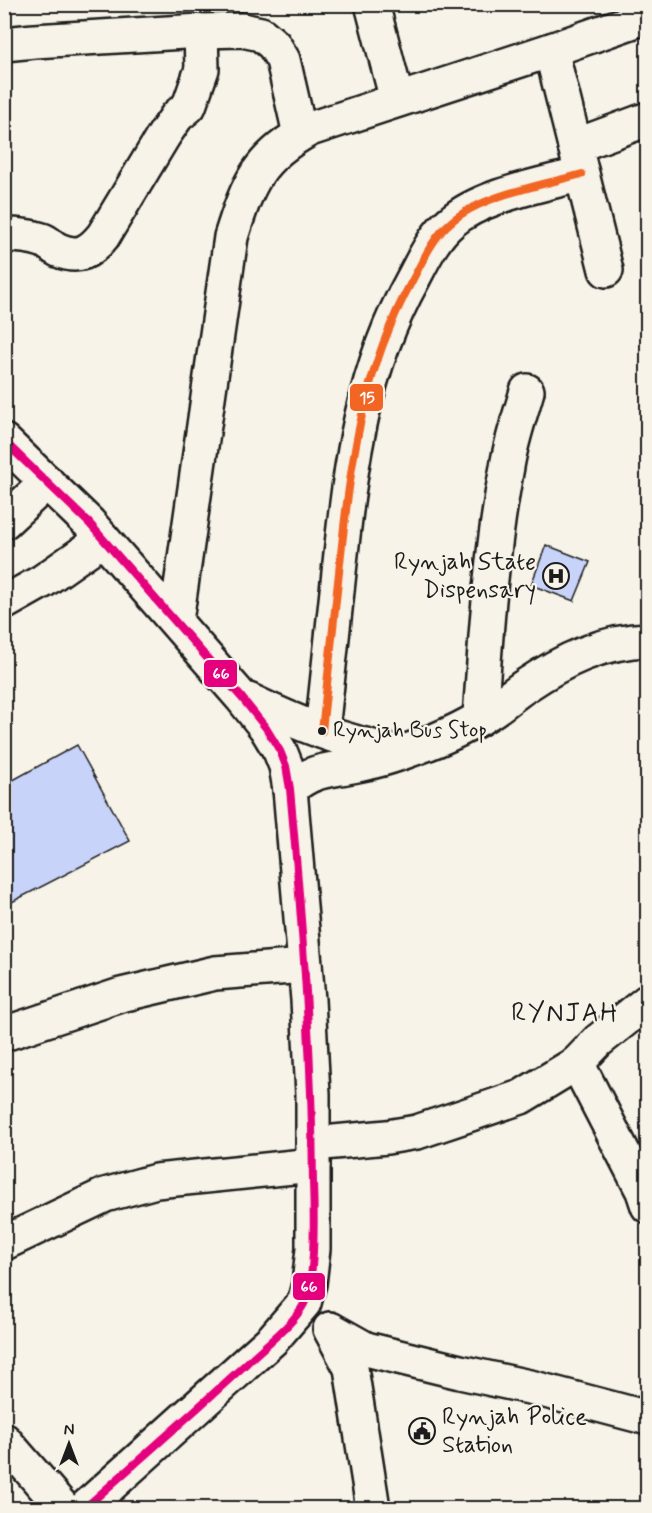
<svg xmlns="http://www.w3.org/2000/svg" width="652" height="1513" font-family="Mynerve,sans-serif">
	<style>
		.building { fill: #c8d3fa; stroke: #1c1c1c; stroke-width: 1.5 }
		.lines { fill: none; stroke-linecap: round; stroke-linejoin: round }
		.street-casing { stroke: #1c1c1c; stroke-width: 38 }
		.secondary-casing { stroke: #1c1c1c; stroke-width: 38 }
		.street { stroke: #f7f3e8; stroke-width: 33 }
		.secondary { stroke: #f7f3e8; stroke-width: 33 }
		.bus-1-casing { stroke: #f7f3e8; stroke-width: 12 }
		.bus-2-casing { stroke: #f7f3e8; stroke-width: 12 }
		.bus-1 { stroke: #e5007d; stroke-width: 8 }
		.bus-2 { stroke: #f26522; stroke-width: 8 }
		.bus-dot { fill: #1c1c1c; stroke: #f7f3e8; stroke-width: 2 }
		.labels { text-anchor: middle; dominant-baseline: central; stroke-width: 4.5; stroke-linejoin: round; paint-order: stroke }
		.bus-label { font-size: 22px; fill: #1c1c1c; stroke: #f7f3e8; text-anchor: start }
		.poi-label { font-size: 24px; fill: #1c1c1c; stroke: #f7f3e8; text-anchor: end }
		.neighbourhood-label { font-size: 26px; letter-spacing: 1.5px; fill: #1c1c1c; stroke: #f7f3e8 }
		.line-badge { stroke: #f7f3e8; stroke-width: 2 }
		.badge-label { font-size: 16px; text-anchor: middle; font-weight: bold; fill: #fff }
	</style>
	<rect width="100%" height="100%" fill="#f7f3e8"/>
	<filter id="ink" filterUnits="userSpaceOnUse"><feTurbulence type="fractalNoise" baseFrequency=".0167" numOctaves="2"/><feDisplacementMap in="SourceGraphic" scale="12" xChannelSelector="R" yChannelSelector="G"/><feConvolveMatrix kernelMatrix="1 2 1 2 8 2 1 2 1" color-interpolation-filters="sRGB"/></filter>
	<g filter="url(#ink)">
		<g class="building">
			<path d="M546,545l44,17 -16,39 -43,-16z"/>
			<path d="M77,745l53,96 -126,65v-121z"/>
		</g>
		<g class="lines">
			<defs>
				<g id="street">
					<path d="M372,4l25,96"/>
					<path d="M4,44l30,-3 167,-10 41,-1 19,4 13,11 9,15 17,74"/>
					<path d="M551,50l55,220"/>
					<path d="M575,146l73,-27"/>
					<path d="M4,235c13,0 26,1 38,5 6,2 10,7 16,10 21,9 32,2 45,-14l61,-101 13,-19 12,-10 13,-37 -1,-38"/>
					<path d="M4,522l43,-40"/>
					<path d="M4,603l39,-22 60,-42"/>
					<path d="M480,718c6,-84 11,-168 27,-251 4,-26 13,-51 20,-76"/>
					<path d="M322,731c6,-56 12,-112 18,-168 11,-102 22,-192 73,-284 10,-19 21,-43 38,-57 31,-27 91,-37 131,-48"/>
					<path d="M4,1034l117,-39 94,-22 90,-7"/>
					<path d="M577,1063l66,128 5,15"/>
					<path d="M313,1144l74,-7 30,-5 104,-35 56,-34 21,-22 50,-40"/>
					<path d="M4,1243l101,-48 51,-14 157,-16"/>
					<path d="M330,1329l21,39 22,140"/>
					<path d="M332,1330l34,19 94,23 74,16 114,30"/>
					<path d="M4,1440l59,68"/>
					<path d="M85,1508l188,-169 31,-36 5,-19 4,-35v-155l-5,-94 -18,-211"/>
				</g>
				<g id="secondary">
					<path d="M4,441l85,82 153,175 24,30 14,23 6,15 4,23"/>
					<path d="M176,621l55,-384c17,-54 27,-80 79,-108l241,-79 97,-34"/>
					<path d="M248,700c48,23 97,43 149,52"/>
					<path d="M290,789c24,-21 39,-18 67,-24 15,-3 30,-7 44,-12 30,-10 61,-23 87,-40 13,-8 25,-19 37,-27 37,-25 77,-45 123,-46"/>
				</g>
			</defs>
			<use href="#street" class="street-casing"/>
			<use href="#secondary" class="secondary-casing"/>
			<use href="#street" class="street"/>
			<use href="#secondary" class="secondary"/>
			<defs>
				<path id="bus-1" d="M4,441l85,82 153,175 24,30 14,23 6,15 4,23c12,131 22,262 23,394 1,28 3,97 -9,121 -11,21 -40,42 -57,59 -53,49 -108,97 -162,145"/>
				<path id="bus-2" d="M322,731c6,-56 12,-112 18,-168 11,-102 22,-192 73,-284 10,-19 21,-43 38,-57 31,-27 91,-37 131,-48"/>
			</defs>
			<use href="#bus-1" class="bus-1-casing"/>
			<use href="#bus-2" class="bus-2-casing"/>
			<use href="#bus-1" class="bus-1"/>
			<use href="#bus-2" class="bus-2"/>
		</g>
	</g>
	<defs>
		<symbol id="hospital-ring" viewBox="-11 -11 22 22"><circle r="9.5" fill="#f7f3e8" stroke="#1c1c1c" stroke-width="1.5"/><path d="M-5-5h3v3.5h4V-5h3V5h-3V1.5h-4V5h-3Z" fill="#1c1c1c"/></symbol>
		<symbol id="civic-ring" viewBox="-11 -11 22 22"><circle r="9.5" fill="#f7f3e8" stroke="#1c1c1c" stroke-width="1.5"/><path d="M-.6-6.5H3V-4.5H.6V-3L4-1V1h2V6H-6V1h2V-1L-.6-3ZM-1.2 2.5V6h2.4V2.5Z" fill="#1c1c1c"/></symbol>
	</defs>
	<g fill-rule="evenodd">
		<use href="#hospital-ring" x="541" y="561" width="30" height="30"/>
		<use href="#civic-ring" x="407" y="1416" width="30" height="30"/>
	</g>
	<circle class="bus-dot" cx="322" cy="731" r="5"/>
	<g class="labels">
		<g class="bus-label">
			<text x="333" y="731">Rynjah Bus Stop</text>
		</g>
		<g class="poi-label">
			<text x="536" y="562">Rynjah State<tspan x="536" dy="28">Dispensary</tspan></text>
			<text x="442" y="1417" text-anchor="start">Rynjah Police<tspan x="442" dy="28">Station</tspan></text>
		</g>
		<g class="neighbourhood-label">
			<text x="565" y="1014">RYNJAH</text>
		</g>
	</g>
	<g class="line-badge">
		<rect x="349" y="383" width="35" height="29" rx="6" fill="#f26522"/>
		<rect x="203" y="659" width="35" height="29" rx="6" fill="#e5007d"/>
		<rect x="292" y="1272" width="34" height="29" rx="6" fill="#e5007d"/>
	</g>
	<g class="badge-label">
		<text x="367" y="403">15</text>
		<text x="221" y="679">66</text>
		<text x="309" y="1292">66</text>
	</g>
	<rect width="652" height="1513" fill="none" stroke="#f7f3e8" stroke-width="24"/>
	<rect x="12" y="12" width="628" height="1489" fill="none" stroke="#1c1c1c" stroke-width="2" filter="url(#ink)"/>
	<g transform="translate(69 1444)" stroke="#f7f3e8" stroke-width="4.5" paint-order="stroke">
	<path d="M0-4.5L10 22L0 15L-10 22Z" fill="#1c1c1c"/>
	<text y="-9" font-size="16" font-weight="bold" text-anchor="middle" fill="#1c1c1c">N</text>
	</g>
</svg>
